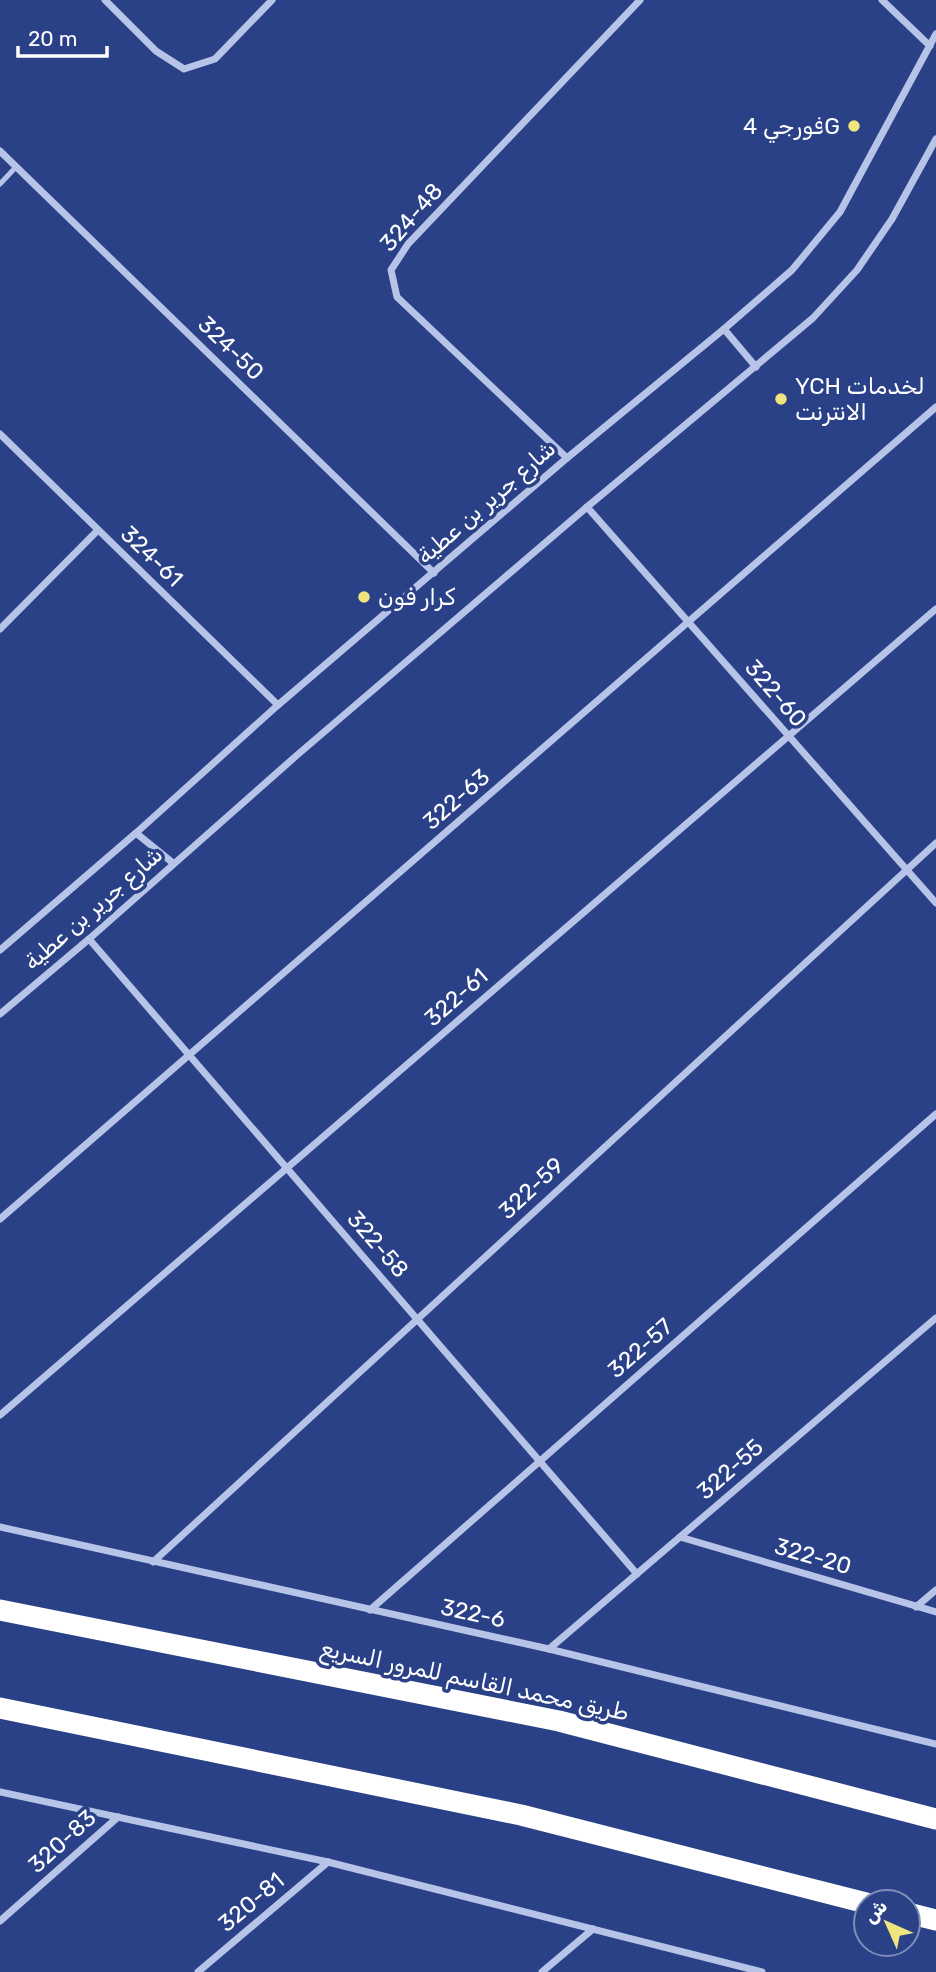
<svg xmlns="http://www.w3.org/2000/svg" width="936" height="1972" font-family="Rubik,'Noto Sans Arabic',sans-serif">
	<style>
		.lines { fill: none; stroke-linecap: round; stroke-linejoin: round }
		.service { stroke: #b7c4e8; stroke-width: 5 }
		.minor { stroke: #b7c4e8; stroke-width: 7 }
		.motorway { stroke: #fff; stroke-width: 21 }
		.poi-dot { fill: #efe47e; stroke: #2a4188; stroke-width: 2.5 }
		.labels { text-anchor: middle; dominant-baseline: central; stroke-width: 7; stroke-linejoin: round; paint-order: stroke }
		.poi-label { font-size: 23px; fill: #fff; stroke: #2a4188; text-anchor: start }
		.street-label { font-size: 23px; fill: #fff; stroke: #2a4188 }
	</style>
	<rect width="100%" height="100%" fill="#2a4188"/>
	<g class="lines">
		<path class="service" d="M0,184l16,-17"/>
		<g class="minor">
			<path d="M105,0l51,51 28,18 31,-10 57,-59"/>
			<path d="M882,0l48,46"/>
			<path d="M0,151l434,422"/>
			<path d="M724,329l32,38"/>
			<path d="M0,434l278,271"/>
			<path d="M567,458l-170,-161 -6,-27 17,-26 232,-244"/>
			<path d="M587,507l349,396"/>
			<path d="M0,629l98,-99"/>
			<path d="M136,833l37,30"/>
			<path d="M89,939l548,635"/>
			<path d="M0,950l136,-117 142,-128 289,-247 157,-129 68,-59 48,-58 96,-178"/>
			<path d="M0,1014l89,-75 207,-183 291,-249 226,-189 44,-48 35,-51 44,-80"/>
			<path d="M0,1219l936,-812"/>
			<path d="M0,1415l936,-806"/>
			<path d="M0,1527l549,122 387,95"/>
			<path d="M680,1537l256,75"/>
			<path d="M153,1562l783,-719"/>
			<path d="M916,1607l20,-17"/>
			<path d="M370,1610l566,-496"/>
			<path d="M549,1649l387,-331"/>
			<path d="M0,1792l328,70 434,110"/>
			<path d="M0,1921l118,-104"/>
			<path d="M198,1972l130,-110"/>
			<path d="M542,1972l51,-43"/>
		</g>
		<g class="motorway">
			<path d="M0,1610l559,111 377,98"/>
			<path d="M0,1708l521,107 345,88"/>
			<path d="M908,1913l28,7"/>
		</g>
	</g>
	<g class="poi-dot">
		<circle cx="854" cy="126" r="7"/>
		<circle cx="781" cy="399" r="7"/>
		<circle cx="364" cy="597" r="7"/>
	</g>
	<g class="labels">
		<g class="poi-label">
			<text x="840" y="126" text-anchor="end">فورجي 4G</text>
			<text x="795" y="386">YCH لخدمات<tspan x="795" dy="26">الانترنت</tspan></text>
			<text x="378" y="597">كرار فون</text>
		</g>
		<g class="street-label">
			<text transform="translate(411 217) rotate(-49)">324-48</text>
			<text transform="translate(231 348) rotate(44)">324-50</text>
			<text transform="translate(486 502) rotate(-41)">شارع جرير بن عطية</text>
			<text transform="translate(152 556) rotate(44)">324-61</text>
			<text transform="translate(776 693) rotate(49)">322-60</text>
			<text transform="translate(456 799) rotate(-41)">322-63</text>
			<text transform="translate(93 908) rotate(-41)">شارع جرير بن عطية</text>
			<text transform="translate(456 997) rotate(-41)">322-61</text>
			<text transform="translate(531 1188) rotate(-43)">322-59</text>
			<text transform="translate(378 1244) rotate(49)">322-58</text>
			<text transform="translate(640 1348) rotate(-41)">322-57</text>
			<text transform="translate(730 1469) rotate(-41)">322-55</text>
			<text transform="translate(813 1556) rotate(16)">322-20</text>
			<text transform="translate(473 1613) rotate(12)">322-6</text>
			<text transform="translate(475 1680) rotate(12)">طريق محمد القاسم للمرور السريع</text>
			<text transform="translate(62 1841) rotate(-42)">320-83</text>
			<text transform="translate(251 1902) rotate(-40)">320-81</text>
		</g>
	</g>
	<g transform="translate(887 1923) rotate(315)"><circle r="33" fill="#2a4188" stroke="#7f8db8" stroke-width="2"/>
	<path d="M0-5L12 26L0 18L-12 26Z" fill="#efe47e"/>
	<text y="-10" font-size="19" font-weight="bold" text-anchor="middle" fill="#ffffff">ش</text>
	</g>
	<path d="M18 46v10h89v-10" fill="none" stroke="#ffffff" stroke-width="3.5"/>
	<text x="28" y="46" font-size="21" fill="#ffffff" stroke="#2a4188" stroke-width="5" paint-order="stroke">20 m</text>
</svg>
